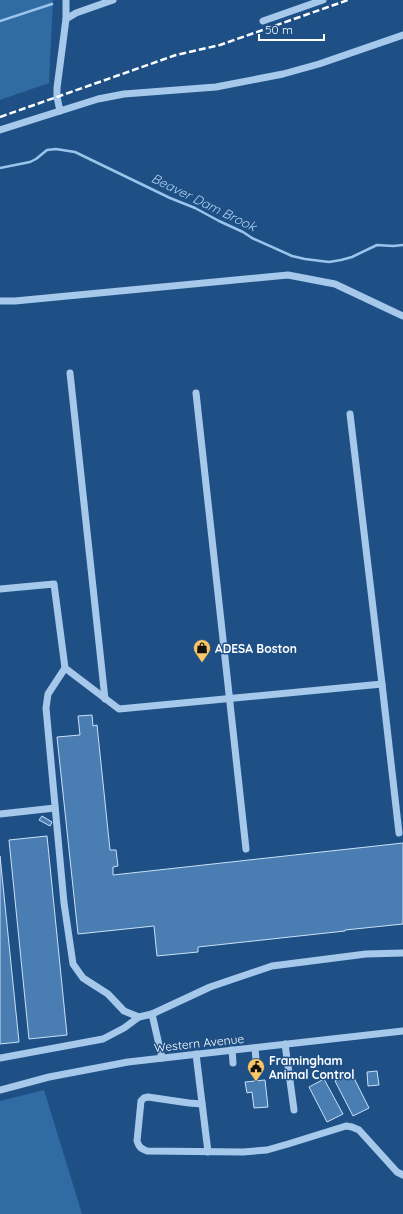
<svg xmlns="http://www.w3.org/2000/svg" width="403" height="1214" font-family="Quicksand,sans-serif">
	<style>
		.green { fill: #316ba3 }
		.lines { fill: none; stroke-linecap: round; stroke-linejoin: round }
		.stream { stroke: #9ac4ec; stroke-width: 2.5 }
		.building { fill: #4a7db1; stroke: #cbe1f8 }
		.minor { stroke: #a6c8ea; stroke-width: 7 }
		.rail { stroke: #fff; stroke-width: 2.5; stroke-dasharray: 7 3; stroke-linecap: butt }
		.labels { text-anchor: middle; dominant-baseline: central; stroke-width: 3; stroke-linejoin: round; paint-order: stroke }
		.poi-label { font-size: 12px; font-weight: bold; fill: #fff; stroke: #1e5086; text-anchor: start }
		.street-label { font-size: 12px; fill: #fff; stroke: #1e5086 }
		.water-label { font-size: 13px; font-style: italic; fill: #b2d2f2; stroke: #1e5086 }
	</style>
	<rect width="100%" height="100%" fill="#1e5086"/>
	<g class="green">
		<path d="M0,0h53l-4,83 -49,17z"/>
		<path d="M44,1090l38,124h-82v-113z"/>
	</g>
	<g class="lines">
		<g class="stream">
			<path d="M0,21l52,-17"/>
			<path d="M0,168l30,-6 6,-3 11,-9 9,-1 19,3 95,46 25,10 24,13 24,11 9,6 40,18 13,3 24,3 12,-2 11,-3 25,-12 16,1 10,-1"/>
		</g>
	</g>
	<g class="building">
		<path d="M92,715l1,11 4,-1 13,125h6l2,16 -5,1v8l290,-32v81l-58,6v1l-147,16v5l-41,4 -3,-30 -76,8 -21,-197 23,-2 -2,-19z"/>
		<path d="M42,816l10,6 -2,4 -11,-6z"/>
		<path d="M47,836l20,199 -38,4 -20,-199z"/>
		<path d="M0,856l19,186 -19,2z"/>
		<path d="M377,1071l2,14 -11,1 -1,-14z"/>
		<path d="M351,1072l18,36 -16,8 -18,-35z"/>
		<path d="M324,1079l19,35 -16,8 -18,-35z"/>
		<path d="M265,1080l3,27 -14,1 -2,-16 -5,1 -2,-11z"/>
	</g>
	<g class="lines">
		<g class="minor">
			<path d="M66,19v-19"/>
			<path d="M263,21l60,-21"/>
			<path d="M60,111l-3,-14v-9l9,-69 10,-6 37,-13"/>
			<path d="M0,130l98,-31 26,-5 92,-7 67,-13 36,-10 84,-29"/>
			<path d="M0,301h15l273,-26 47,9 68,32"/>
			<path d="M70,373l35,326"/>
			<path d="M196,393l50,456"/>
			<path d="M0,589l54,-5 11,84 -17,26 -2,14 18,195 9,61 10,14 25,16 16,17 15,6 13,-3 10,44"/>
			<path d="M65,668l54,41 263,-25 -32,-270"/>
			<path d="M382,684l17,149"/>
			<path d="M0,814l55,-6"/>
			<path d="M152,1014l58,-27 62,-21 94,-12 37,-1"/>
			<path d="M285,1044l9,66"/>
			<path d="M255,1048l1,12"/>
			<path d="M232,1050l1,13"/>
			<path d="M196,1054l12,98"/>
			<path d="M0,1058l103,-19 21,-11 15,-11"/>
			<path d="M0,1090l49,-13 79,-15 275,-31"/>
			<path d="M202,1104l-13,-1 -41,-6 -4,1 -3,3 -4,40c2,6 4,8 10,10l96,1 24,-2 21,-6 58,-18 6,1 7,3 38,42 6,3"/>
		</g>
		<path class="rail" d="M0,117l176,-62 44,-10 128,-45"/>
	</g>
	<defs>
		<symbol id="shop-pin" viewBox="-11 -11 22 30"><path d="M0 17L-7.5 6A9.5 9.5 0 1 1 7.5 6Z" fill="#fac765" stroke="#1e5086"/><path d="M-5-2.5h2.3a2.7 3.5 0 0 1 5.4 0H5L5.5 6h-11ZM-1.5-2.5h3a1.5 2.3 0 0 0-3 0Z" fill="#111"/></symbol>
		<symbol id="civic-pin" viewBox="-11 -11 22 30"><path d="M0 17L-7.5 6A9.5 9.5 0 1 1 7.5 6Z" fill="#fac765" stroke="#1e5086"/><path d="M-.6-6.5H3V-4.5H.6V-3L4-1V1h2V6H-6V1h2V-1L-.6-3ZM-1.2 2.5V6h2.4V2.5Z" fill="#111"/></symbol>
	</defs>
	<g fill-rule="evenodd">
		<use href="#shop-pin" x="192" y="638" width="20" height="27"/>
		<use href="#civic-pin" x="246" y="1057" width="20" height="27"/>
	</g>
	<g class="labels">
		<g class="poi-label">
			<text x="215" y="648">ADESA Boston</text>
			<text x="269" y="1060">Framingham<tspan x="269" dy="14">Animal Control</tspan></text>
		</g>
		<g class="street-label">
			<text transform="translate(199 1043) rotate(-6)">Western Avenue</text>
		</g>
		<g class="water-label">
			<text transform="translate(204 202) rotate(26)">Beaver Dam Brook</text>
		</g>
	</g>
	<path d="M259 34v6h65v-6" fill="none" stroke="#ffffff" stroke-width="2"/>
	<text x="265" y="34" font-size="12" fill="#ffffff" stroke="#1e5086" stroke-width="3" paint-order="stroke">50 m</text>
</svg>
